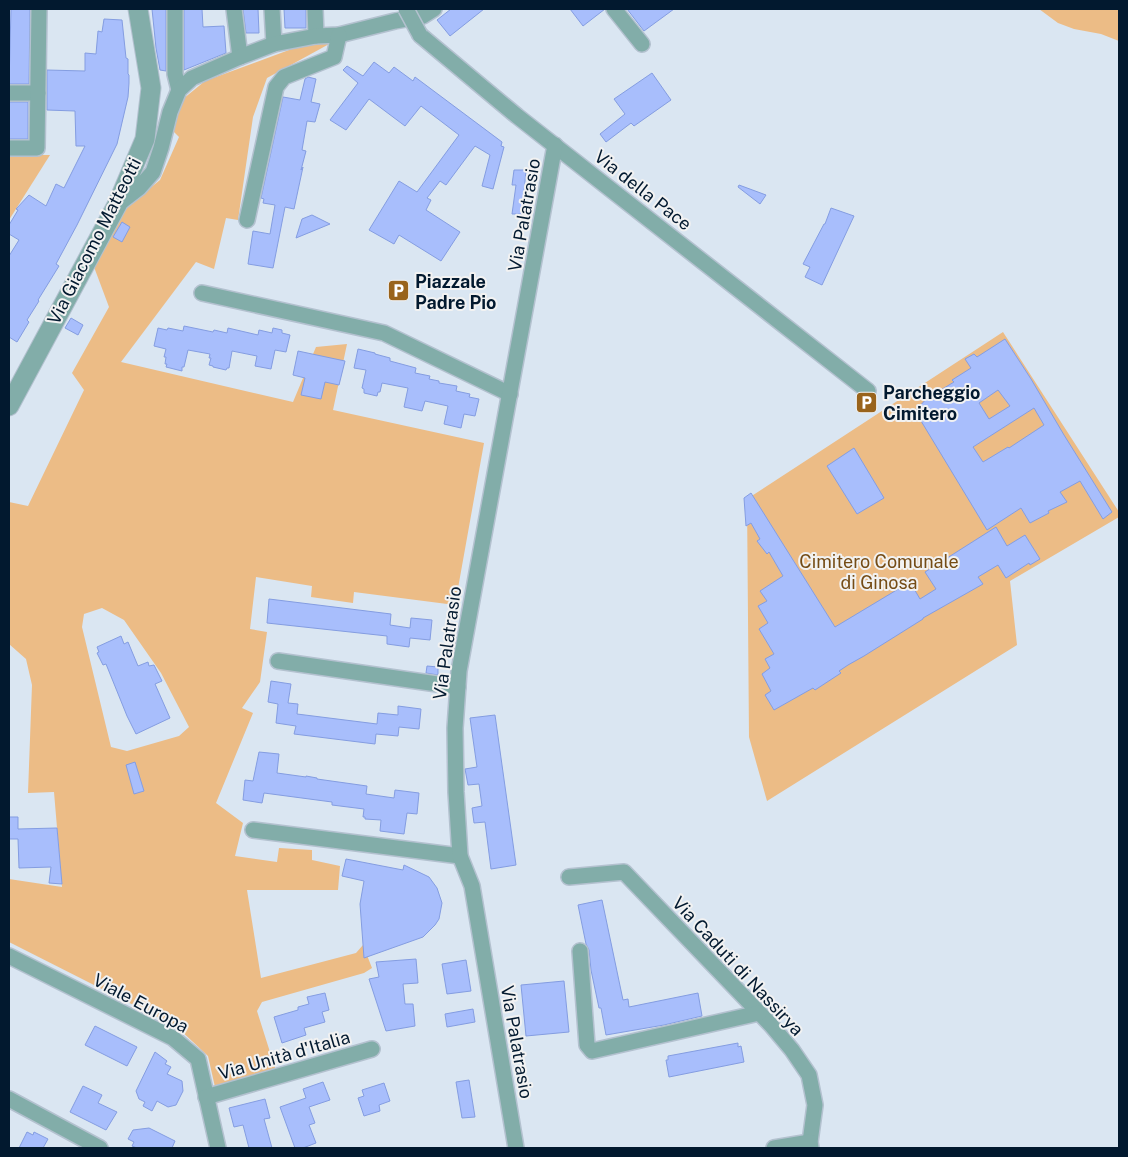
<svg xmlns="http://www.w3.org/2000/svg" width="1128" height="1157" font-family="'Public Sans',sans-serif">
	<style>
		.green { fill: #ecbc86; fill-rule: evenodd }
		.building { fill: #a8befc; stroke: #849de1; fill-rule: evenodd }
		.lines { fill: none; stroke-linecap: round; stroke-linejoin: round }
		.minor-casing { stroke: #b3c1cf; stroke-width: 18 }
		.tertiary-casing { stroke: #b3c1cf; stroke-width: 21 }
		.minor { stroke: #82ada9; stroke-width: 15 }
		.tertiary { stroke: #82ada9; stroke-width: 19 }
		.minor-bridge-casing { stroke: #b3c1cf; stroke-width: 18; stroke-linecap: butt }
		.minor-bridge { stroke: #82ada9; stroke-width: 15 }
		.labels { text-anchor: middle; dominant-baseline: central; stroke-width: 4; stroke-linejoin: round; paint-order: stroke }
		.street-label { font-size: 18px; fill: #02192f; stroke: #f2f2f2 }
		.poi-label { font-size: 18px; font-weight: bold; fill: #02192f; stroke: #f2f2f2; text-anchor: start }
		.park-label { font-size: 18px; fill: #754c16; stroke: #f2f2f2 }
	</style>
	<rect width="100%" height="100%" fill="#dae6f2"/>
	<g class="green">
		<path d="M1039,9h80v32l-18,-7 -27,-5 -16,-6z"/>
		<path d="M316,40l15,3 -64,35 -14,39 -15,103 -12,-2 -12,51 -18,-7 -75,100 172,40 23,-55 31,-3 -14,66 151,33 -29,162 -101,-13 -1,11 -42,-6 1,-11 -56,-9 -6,52 17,3 -7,50 -18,26 11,5 -37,90 27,20 -8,33 42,6 2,-14 33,2v10l28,6 -2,24h-91l14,88 95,-25 7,-8 9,23 -8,5 -102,29 -5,9 19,60 -61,16 -7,-31 -31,-29 -168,-85v-63l53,8 -8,-95 -26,1 4,-108 -6,-26 -17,-15v-142l19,4 56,-116 -12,-17 37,-66 -15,-40 4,-11 25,-46 37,-30 19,-43 -8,-8 12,-30 22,-18zM102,608l22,12 37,53 28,54 -10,9 -52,15 -16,-4 -29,-120 2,-13z"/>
		<path d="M9,155h41l-41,65z"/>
		<path d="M1003,332l116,180v5l-109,64 7,64 -250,156 -18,-64 -2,-238z"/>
	</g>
	<g class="building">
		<path d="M11,9h19l-1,75h-20z"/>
		<path d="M152,9h14v62l-6,-1 -4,-22z"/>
		<path d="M184,9h18l1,18 21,-1 2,27 -42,17z"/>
		<path d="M243,9h15l1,24h-13z"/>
		<path d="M284,9h22v19h-21z"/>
		<path d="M451,9h33l-34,27 -13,-16z"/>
		<path d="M570,9h35l-22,17z"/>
		<path d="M627,9h47l-30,22z"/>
		<path d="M104,19l18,1 4,38 2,1v15l1,1v8l-1,14 -11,47 -40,81 -21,39 3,2 -21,34 1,1 -12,19 2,2 -12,20 -8,-5v-81l10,-16 -10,-6v-9l9,-15 -2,-1 13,-14 17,11 10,-22 8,4 21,-42h-9l-1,-35 -28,-1v-40l38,1v-18l11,1 2,-23 4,1z"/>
		<path d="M374,62l15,11 5,-6 19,14 2,-4 87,65 -1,4 3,1 -11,42 -11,-3 8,-31 -15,-9 -29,39 -6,-4 -13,17 4,2 -5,10 34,22 -19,29 -42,-26 -5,9 -25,-14 30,-49 18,11 42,-57 -38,-29 -16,20 -36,-27 -23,31 -16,-10 28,-37 -15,-13 4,-4 16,10z"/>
		<path d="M652,73l19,27 -37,26 -3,-3 -25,19 -6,-8 25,-20 -11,-15z"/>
		<path d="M308,77l8,2 -5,23 9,2 -5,18 -8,-1 -5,29 4,1 -5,19 2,-3 -9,42 -9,-2 -12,61 -25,-4 5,-33 17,3 5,-29 -12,-2 1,-4 -3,-1 22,-101 17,3 5,-21z"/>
		<rect x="9" y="102" width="19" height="37"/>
		<path d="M514,170h12l-4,44h-10l4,-29h-4z"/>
		<path d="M739,185l27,10 -6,9 -22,-17z"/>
		<path d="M831,208l23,8 -32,69 -17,-8 5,-10 -7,-3 21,-40h1z"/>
		<path d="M312,215l18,9 -34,14 6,-19z"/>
		<path d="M122,222l8,5 -8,15 -9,-5z"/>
		<path d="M71,318l12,7 -5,10 -13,-7z"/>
		<path d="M184,326l29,6 1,-2 13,3 1,-5 30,7 1,-5 13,3 1,-5 9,2v3l8,2 -4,17 -11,-2 -4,19 -16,-3 2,-10 -25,-5 -3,17h-2l-1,2 -13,-3v-1l-4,-1 2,-7h-2l1,-4 -22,-4 -4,17h-2v4l-16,-4 1,-3h-2l1,-7h-2l2,-8 -12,-3 4,-18 9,2 1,-2 15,3z"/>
		<path d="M1005,339l26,40 33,56 48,77 -9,7 -23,-38 -20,11 7,10 -19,9 1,2 -19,10 -9,-15 -34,22 -72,-119 15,-16 9,-4 15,-9 -2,-2 19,-12 -6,-9 9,-5 3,3zM998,390l12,16 -21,13 -10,-16zM1034,408l10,17 -35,23 -1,-1 -25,15 -10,-15z"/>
		<path d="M358,349l17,4v1l15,4v3l26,7 -1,5 15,3 -1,3 10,2v2l18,3 -1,5 14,3 -1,3 10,2 -4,17 -11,-2 -3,14 -17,-4 4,-18 -23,-5 -3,10 -18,-4 4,-19 -26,-5 -2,9h-2l-1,4 -13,-3v-4l-2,-1 4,-18 -12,-2z"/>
		<path d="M298,351l47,10 -6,24 -14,-3 -4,17 -20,-4 4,-17 -12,-3z"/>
		<path d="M854,448l30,50 -27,16 -30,-48z"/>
		<path d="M751,493l84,134 75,-45 10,17 16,-10 -11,-17 71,-45 11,19 18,-11 15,24 -10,6 -1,-2 -23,15 -8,-13 -20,12 5,7 -60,34v1l-59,37 -16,9 -9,6 2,2 -26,17 -2,-2 -39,22 -9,-15 6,-4 -9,-17 8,-6 -5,-9 9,-5 -15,-25 9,-6 -10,-17 9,-5 -7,-10 23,-15 -14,-24 -2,2 -10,-13 3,-2 -9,-16 -5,3 -2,-28z"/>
		<path d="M269,599l122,15 -1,11 20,3 1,-10 21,2 -2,20 -20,-2 -1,9 -22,-3v-8l-120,-13z"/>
		<path d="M121,636l3,8 4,-2 10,24 10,-4 1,4 5,-1 8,16 -7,3 15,34 -34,16 -9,-18 -21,-52 -3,1 -6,-12 2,-1 -2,-5z"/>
		<path d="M427,666l11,1v8l-12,-2z"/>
		<path d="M271,681l20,3 -3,19 10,1 -1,10 80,10 1,-11 20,2v-9l23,3 -2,20 -20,-2 -1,9 -22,-2 -1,10 -81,-10 2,-8 -20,-3 2,-19 -10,-2z"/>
		<path d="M495,715l21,150 -25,4 -6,-47 -11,1 -2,-15 10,-2 -3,-22 -11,1 -3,-16 12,-2 -7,-49z"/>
		<path d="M259,752l20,2 -2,19 29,4v-1l11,2v1l50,7 -1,8 28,4 1,-8 24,3 -2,21 -10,-1 -3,21 -24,-3 1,-11 -16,-1v-2h-2l1,-8 -32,-4v-3l-68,-9 -2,10 -19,-3 2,-20 8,1z"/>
		<path d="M135,762l9,29 -10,3 -8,-29z"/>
		<path d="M9,817h9v12l39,-1 5,56 -13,-1 2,-16 -32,1 -1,-29h-9z"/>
		<path d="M346,859l57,11 1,-5 25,12 8,11 5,15 -3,16 -4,6 -12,12 -59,21 -4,-54 4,-23 -22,-5z"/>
		<path d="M602,900l21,100 5,-1 1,8 69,-14 4,23 -38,9 -58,10 -5,-27h-2l-8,-38 -2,-20 -3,-6 -8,-39z"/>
		<path d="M416,959l2,24 -15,1 2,20h8l2,22 -29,5 -17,-52 10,-2 -3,-15z"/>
		<path d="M466,960l5,31 -24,3 -5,-30z"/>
		<path d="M564,981l5,51 -43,4 -5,-51z"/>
		<path d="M325,993l4,17 -7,2 3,10 -21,6 2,7 -24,8 -8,-26 24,-7v-3l11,-3 -2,-7z"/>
		<path d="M473,1009l2,13 -28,5 -2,-13z"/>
		<path d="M95,1026l42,21 -10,19 -42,-21z"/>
		<path d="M738,1043v4l3,-1 3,16 -75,15 -3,-17h2v-4z"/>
		<path d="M155,1052l12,9 -2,3 6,3 -4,7 15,7 1,10 -7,14 -8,2 -11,-6 -5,10 -9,-5 2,-4 -6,-3 -3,-8z"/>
		<path d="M469,1080l6,37 -13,1 -6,-36z"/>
		<path d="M323,1082l7,18 -21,7 6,16 -6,2 7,18 -13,5h-8l-15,-41 26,-9 -3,-9z"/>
		<path d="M384,1083l6,18 -11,4 1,6 -16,5 -6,-18 6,-2 -2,-6z"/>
		<path d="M83,1086l19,9 -4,8 19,9 -11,18 -36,-18z"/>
		<path d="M265,1099l5,19 -6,1 8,29h-23l-6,-23 -9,2 -5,-19z"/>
		<path d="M149,1128l26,13 -3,7h-35l-5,-2 2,-4 -6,-3 5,-9z"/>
		<path d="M27,1132l6,3 1,-3 14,7 -5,9h-24z"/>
	</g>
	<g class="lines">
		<defs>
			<g id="minor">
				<path d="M175,9v65l4,16"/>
				<path d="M234,9l6,48"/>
				<path d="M272,9l2,35"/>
				<path d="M315,9l1,27"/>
				<path d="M614,9l28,35"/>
				<path d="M420,35l97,81 351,275"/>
				<path d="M9,93h29"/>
				<path d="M9,148h28l2,-139"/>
				<path d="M117,205l22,-17 14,-16 8,-24 9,-36 9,-22 13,-12 48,-21 34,-13 42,-8 23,-1 56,-14 28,-5 11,-7"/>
				<path d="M247,220l29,-133 8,-10 50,-20 5,-22"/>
				<path d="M202,293l182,40 126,61"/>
				<path d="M278,661l180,26"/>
				<path d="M253,830l207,26"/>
				<path d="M569,877l55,-5 147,153 21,25 17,25 6,30 -5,37 1,6"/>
				<path d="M580,951l7,94 5,6 167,-38"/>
				<path d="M9,956l164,82 25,21 20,89"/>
				<path d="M206,1097l166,-48"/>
				<path d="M9,1099l91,49"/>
				<path d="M516,1148l-44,-262 -12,-30 -4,-64 -1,-64 4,-57 96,-526"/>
				<path d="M774,1148l36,-6"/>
			</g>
			<path id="tertiary" d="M9,406l108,-201 28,-66 6,-51 -13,-79"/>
		</defs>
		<use href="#minor" class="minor-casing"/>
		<use href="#tertiary" class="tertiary-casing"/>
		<use href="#minor" class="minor"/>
		<use href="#tertiary" class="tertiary"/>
		<defs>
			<path id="minor-bridge" d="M406,9l14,26"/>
		</defs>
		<use href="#minor-bridge" class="minor-bridge-casing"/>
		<use href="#minor-bridge" class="minor-bridge"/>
	</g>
	<defs>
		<symbol id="parking-square" viewBox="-11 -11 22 22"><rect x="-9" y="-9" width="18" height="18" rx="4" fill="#99631b" stroke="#f2f2f2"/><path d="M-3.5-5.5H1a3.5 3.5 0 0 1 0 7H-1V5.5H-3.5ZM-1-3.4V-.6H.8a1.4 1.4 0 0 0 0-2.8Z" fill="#fff"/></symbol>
	</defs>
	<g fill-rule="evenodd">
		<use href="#parking-square" x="386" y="278" width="25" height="25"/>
		<use href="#parking-square" x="854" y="390" width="25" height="25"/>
	</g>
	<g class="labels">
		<g class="street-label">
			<text transform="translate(643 190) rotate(38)">Via della Pace</text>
			<text transform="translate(524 215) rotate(-80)">Via Palatrasio</text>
			<text transform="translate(94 241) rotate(-63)">Via Giacomo Matteotti</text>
			<text transform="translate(447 643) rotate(-82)">Via Palatrasio</text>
			<text transform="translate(738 966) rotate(47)">Via Caduti di Nassirya</text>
			<text transform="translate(141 1003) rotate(28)">Viale Europa</text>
			<text transform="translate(517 1042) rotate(80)">Via Palatrasio</text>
			<text transform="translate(284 1055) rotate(-16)">Via Unità d'Italia</text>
		</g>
		<g class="poi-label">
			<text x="415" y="281">Piazzale<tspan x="415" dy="21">Padre Pio</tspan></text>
			<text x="883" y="392">Parcheggio<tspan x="883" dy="21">Cimitero</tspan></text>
		</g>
		<g class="park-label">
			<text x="879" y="561">Cimitero Comunale<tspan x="879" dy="21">di Ginosa</tspan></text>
		</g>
	</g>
	<rect width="1128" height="1157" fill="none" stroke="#02192f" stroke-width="20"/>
</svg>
